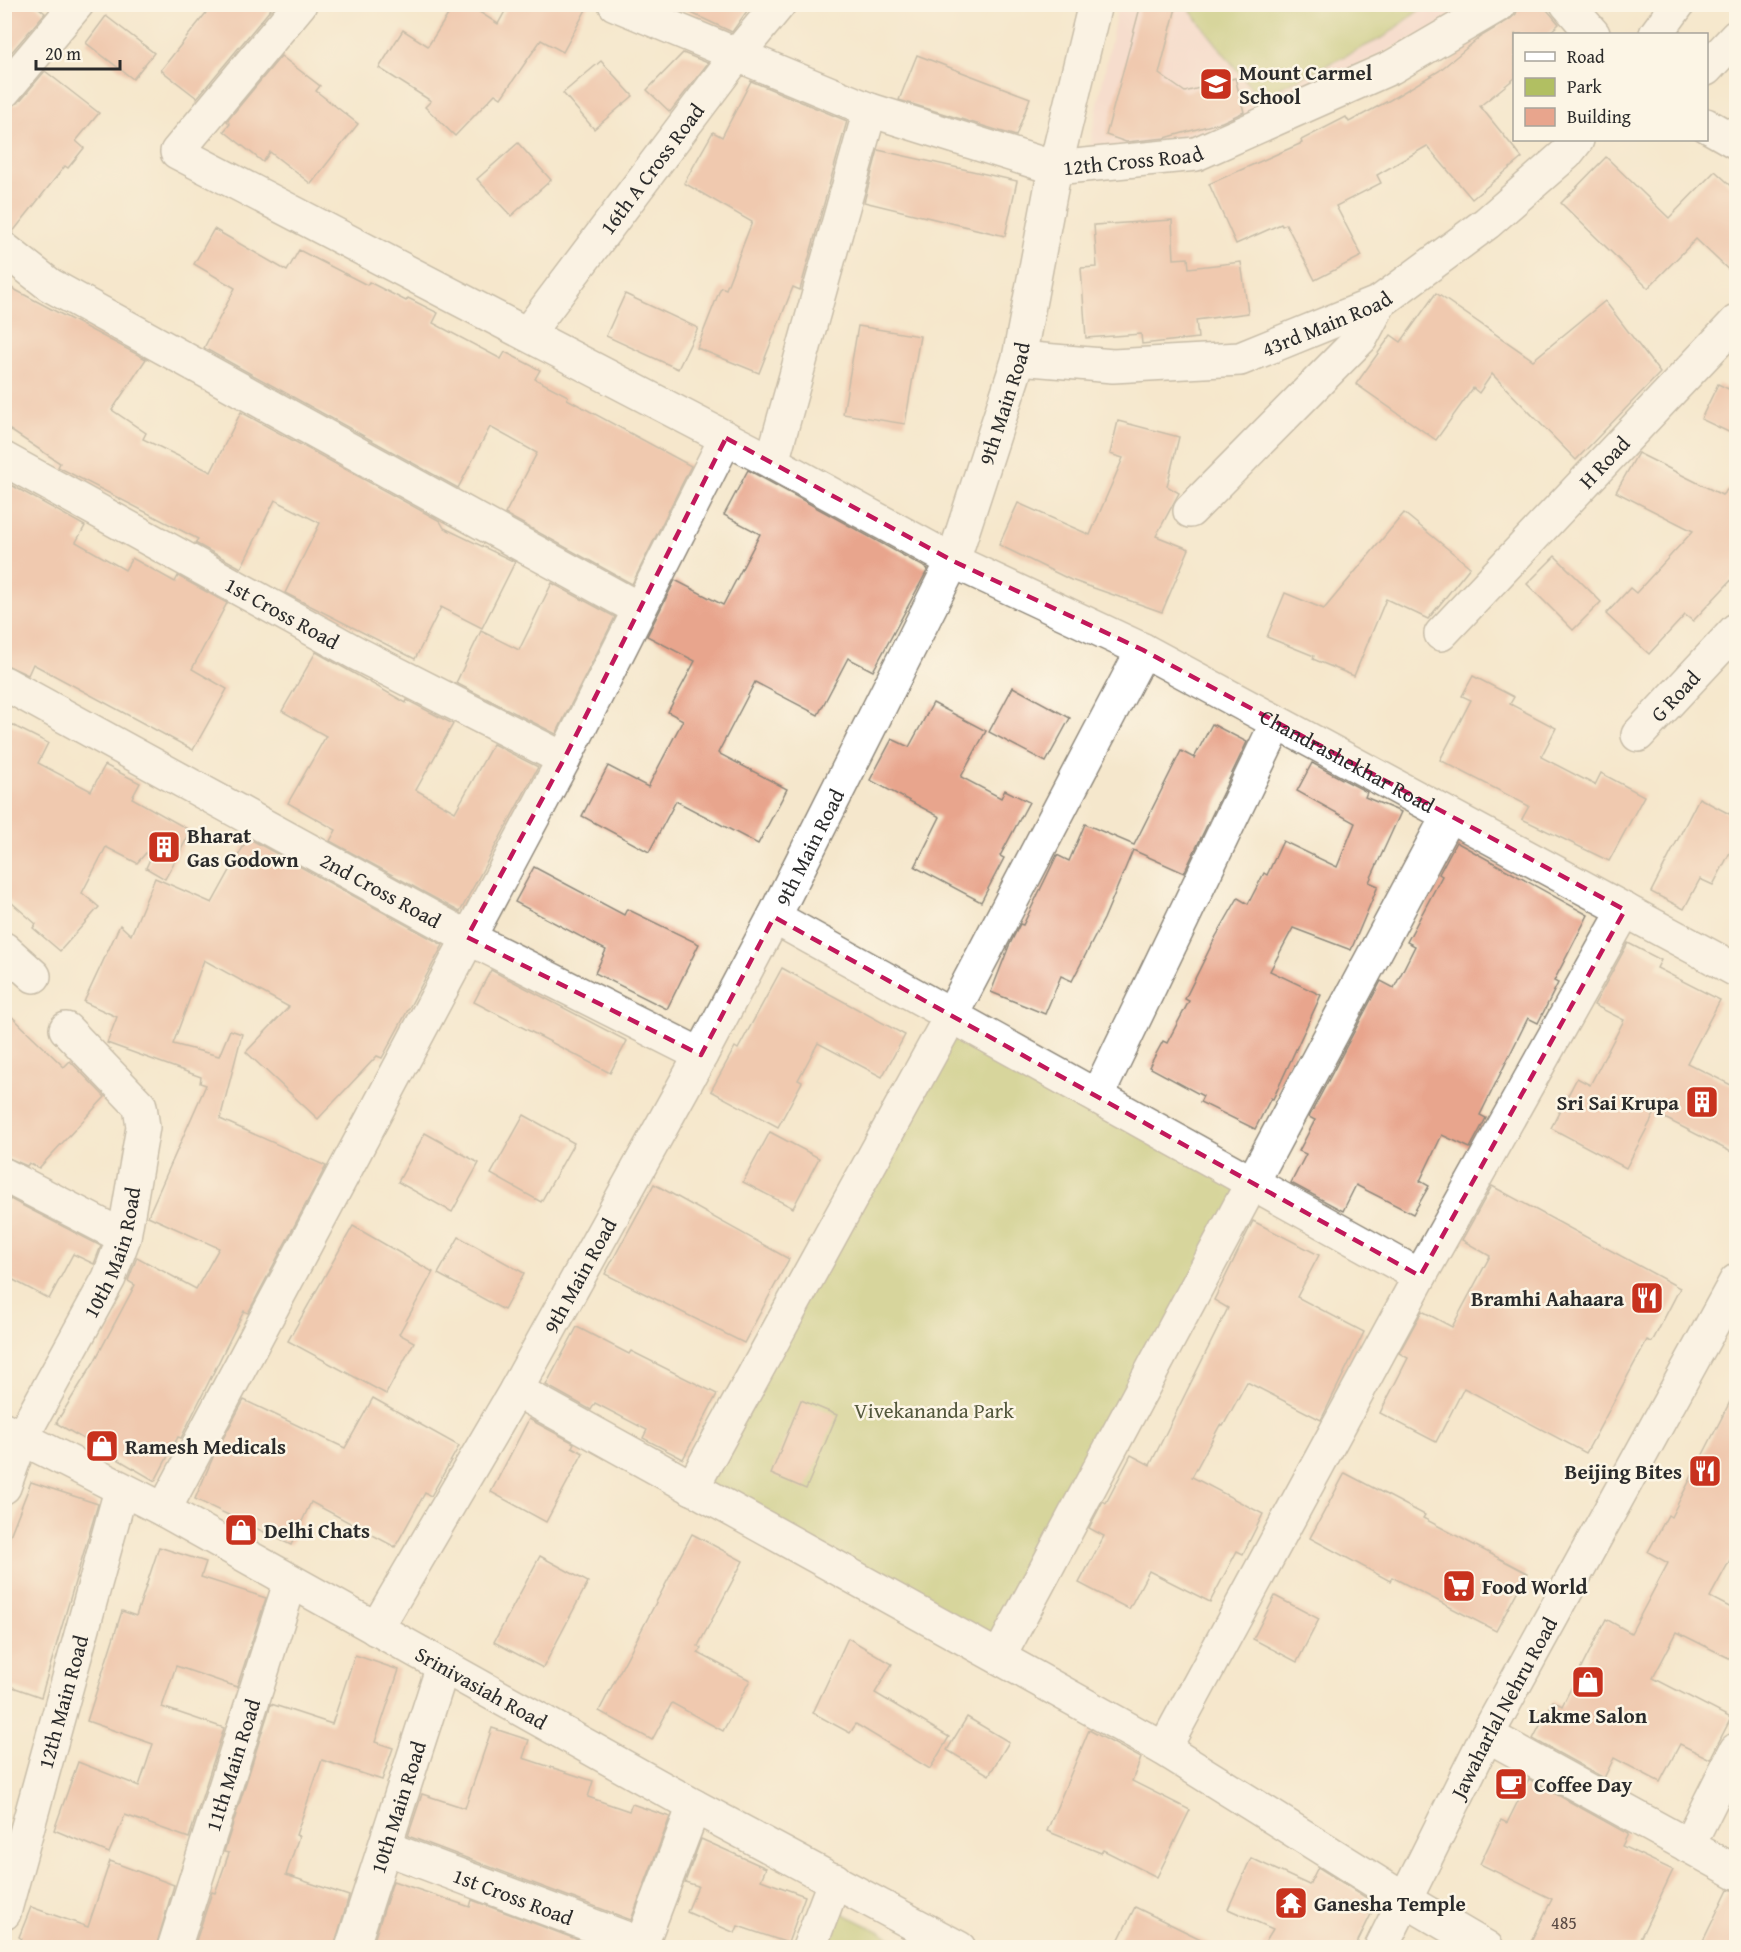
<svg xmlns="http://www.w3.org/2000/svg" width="1741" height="1952" font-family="'Gentium Book Plus',serif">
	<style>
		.built { fill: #f7d0ce }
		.green { fill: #b1bf62; stroke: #6e7546; stroke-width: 1.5 }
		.building { fill: #e8a58d }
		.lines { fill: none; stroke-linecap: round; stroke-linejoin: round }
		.minor-casing { stroke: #90897c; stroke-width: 36 }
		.minor { stroke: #fff; stroke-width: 33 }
		.marked { fill: none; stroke: #c2185b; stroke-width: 4.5; stroke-dasharray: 12 8; stroke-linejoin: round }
		.labels { text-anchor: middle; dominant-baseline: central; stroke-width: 5; stroke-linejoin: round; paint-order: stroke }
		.number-label { font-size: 18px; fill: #5a4a44 }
		.poi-label { font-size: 21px; font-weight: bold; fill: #2b2b2b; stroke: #fcf5e5; text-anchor: start }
		.street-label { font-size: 21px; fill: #2b2b2b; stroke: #fcf5e5 }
		.park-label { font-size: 21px; fill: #53573c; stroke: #fcf5e5 }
	</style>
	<rect width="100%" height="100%" fill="#fcf5e5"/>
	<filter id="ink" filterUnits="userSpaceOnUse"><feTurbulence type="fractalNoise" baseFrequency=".0167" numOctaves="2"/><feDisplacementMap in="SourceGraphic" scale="12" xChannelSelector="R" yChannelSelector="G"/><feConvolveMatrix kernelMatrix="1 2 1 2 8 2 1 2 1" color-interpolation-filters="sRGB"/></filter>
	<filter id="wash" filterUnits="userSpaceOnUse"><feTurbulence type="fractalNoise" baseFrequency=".008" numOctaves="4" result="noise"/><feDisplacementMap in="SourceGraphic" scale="24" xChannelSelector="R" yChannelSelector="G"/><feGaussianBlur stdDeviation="1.35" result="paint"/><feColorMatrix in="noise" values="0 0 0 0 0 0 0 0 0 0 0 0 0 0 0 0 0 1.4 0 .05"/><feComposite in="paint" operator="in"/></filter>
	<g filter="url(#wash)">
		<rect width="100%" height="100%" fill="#f5e7cc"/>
		<path class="built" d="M1118,5h349l-35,24 -183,89 -109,35 -51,-4z"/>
		<g class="green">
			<path d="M1185,4h241v1l-42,32 -125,61z"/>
			<path d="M946,1025l302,167 -249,465 -307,-169z"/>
			<path d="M832,1908l79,39 -92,1z"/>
		</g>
		<g id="blocks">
			<g class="building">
				<path d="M4,4h30l11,9 -41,48z"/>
				<path d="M213,4h62l-78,94 -36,-28z"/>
				<path d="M455,4h12l31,20 11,-20h80l-26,48 -22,-12 -40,58 -6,-4 -40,42 -30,-29 6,-6 -52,-33 24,-38 25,16z"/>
				<path d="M672,4h80l-20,28z"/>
				<path d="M1141,4h36l-18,70 26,18 50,-14 9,34 -22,10 -57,16 -39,4 -20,-7z"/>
				<path d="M1519,4h23l17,20 -11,10h-33v44l-35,28 42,52 -50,41 -45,-53 -50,29 4,8 -45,23 26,50 -47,24 -29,-56 -4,2 -1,-2 -45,20 -27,-60 93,-41 -1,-3 45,-23 3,5 41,-22 49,-29 41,-34 29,-17 7,-6z"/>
				<path d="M106,16l48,37 -21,26 -47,-36z"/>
				<path d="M683,53l25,10 -38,49 -23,-22z"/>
				<path d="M917,55l113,43 -14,38 -117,-36z"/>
				<path d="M281,56l39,30 -4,5 42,33 -47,60 -41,-32 -7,10 -39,-31 6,-7 -3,-3z"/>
				<path d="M601,61l32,35 -39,33 -31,-36z"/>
				<path d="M45,71l54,42 -23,28 8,7 -16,20 -3,-2 -53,67 -8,-2v-122l14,-6z"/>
				<path d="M751,81l96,40 -47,169 -7,-3 -34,86 -62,-25 24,-61 5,2 26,-67 -68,-39 29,-51 9,5z"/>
				<path d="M518,143l33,37 -40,36 -34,-37z"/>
				<path d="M878,150l139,31 -12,55 -141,-34z"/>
				<path d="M1606,157l63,61 46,-47 22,20v87l-41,-39 -48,49 -87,-85z"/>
				<path d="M1172,220l2,39 14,-1 1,10 52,-6 7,51 -52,7 2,18 -56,6 -1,-10 -55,4 -5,-70 16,-1 -3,-42z"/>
				<path d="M214,229l73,42 12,-21 68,35 2,-3 37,19 2,-3 30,15 -5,10 68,36 4,-7 35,18 -5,9 33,17 -1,3 124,67 -59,118 -127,-70 32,-61 -47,-26 -32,61 -254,-140 31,-60 -41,-24z"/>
				<path d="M4,284l142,75 -34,51 34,23 -3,6 68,33 30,-60 199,109 4,7 71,34 -33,66 -41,-21 -26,52 -130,-66 35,-70 -45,-23 -34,68 -46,-25 3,-4 -140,-72 2,-4 -56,-37z"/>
				<path d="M1436,293l97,67 72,-59 55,72 -84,87 -84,-86 -13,19 -6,-5 -37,52 -80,-56 35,-49 10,7z"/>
				<path d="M625,294l73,34 -20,41 -72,-33z"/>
				<path d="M858,326l62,10 -15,88 -62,-10z"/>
				<path d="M1718,384l19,9v43l-36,-17z"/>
				<path d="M1118,421l61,16 -12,49 12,7 -23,43 33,13 -27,63 -91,-32 -72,-35 19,-42 72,32 33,-77 -13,-4z"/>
				<path d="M1638,453l84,42 15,-15v94l-44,47 -8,-6 -36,39 -43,-40 24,-26 6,5 57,-62 -77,-39z"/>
				<path d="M748,470l180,99 -55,102 -25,-13 -30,57 -63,-33 -37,71 69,36 -29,55 -82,-43 -27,51 -67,-36 26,-50 40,21 35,-67 -15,-8 27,-51 -48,-25 28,-56 48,25 37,-71 -36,-19z"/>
				<path d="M4,481l81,45 -9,16 49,28 7,-12 43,24 3,-6 49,27 -35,66 35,20 -34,61 -160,-86 -5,11 -24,-11z"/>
				<path d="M1404,513l66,54 -42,52 -42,-20 -32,77 -41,-17 1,-3 -47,-19 18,-44 39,16z"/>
				<path d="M1555,556l46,46 -28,28 -46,-46z"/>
				<path d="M552,583l63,34 -59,117 -100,-51 25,-52 38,19z"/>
				<path d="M316,652l90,51 1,-3 46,24 -37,66 39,22 38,-68 45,23 -78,145 -130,-71 6,-11 -48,-27 38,-67 -44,-25z"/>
				<path d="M1473,676l41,21 -4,7 46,24 -15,29 54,28 6,-12 43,23 -35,65 -87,-42 7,-13 -89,-46 31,-60 -9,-4z"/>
				<path d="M1013,687l57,31 -24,44 -57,-30z"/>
				<path d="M933,703l53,28 -25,46 40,21 4,-8 24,12 -29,54 4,2 -23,44 -66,-35 25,-50 -70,-37 22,-41 17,8z"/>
				<path d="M4,721l44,22 -10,20 53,28 14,-26 35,18 -8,15 59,33 -26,48 -19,-11 14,-31 -23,26 -31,-16 -24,46 17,14 -39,44 -27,-23 3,-4 -32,-28z"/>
				<path d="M1212,724l35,18 -63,131 -51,-23 -29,69 -32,62 -11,-5 -16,38 -54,-22 18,-46 11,-22 3,1 34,-70 12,6 16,-37 49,21 47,-94 13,7z"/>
				<path d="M1312,763l55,29 -2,5 36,15 -32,70 9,4 -27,64 -58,-22 -23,43 51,24 -48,104 -2,-1 -16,31 -55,-27 3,-6 -54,-29 14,-26 4,2 22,-42 -4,-2 30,-61 23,-40 10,6 16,-31 3,2 16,-34 54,26 18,-44 -58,-32z"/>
				<path d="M1699,798l38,20v21l-24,46 -13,-6 -16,30 -33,-17z"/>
				<path d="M248,838l195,107 -61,113 -5,-2 -59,63 -72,-67 43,-45 -85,-47 -31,84 46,12 11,-26 12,4 -22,85 106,47 -78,147 -4,-2 -63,127 -3,-1 -23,44 -99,-58 38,-61 41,-77 -7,-4 9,-24 59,32 23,-41 -71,-32 58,-131 -6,-2 1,-6 -94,-34 10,-26 -33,-15 36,-77 11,10 24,-57 57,25z"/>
				<path d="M1456,842l132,73 -34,66 4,2 -20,40 -10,-5 -48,97 6,3 -16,30 -28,-13 -22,46 9,5 -16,28 -57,-29 -13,26 -52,-28 15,-29 -7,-3 16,-31 -6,-3 72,-136 13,7 21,-42 -8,-4 35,-66 -3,-2z"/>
				<path d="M534,867l90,48 3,-6 72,35 -32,65 -72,-36 11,-23 -91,-48z"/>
				<path d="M1628,943l33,17 -4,8 63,32 -33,63 50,25v67l-82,-42 -29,55 -75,-40 26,-50 13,7 34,-65 -30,-15z"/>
				<path d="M782,968l123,67 -23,42 -64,-34 -20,37 4,2 -24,45 -67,-36 24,-44 3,2z"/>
				<path d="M491,970l136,71 -17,32 -136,-71z"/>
				<path d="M4,1009l60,58 6,-6 35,36 -66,71 -10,-5 -2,3 -23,-10z"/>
				<path d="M524,1115l50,28 -33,59 -50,-28z"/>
				<path d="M770,1132l49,26 -26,50 -50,-26z"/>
				<path d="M425,1133l54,30 -27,49 -54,-30z"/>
				<path d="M654,1184l135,75 -45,84 -139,-69z"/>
				<path d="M1492,1186l188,102 -28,54 -5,-2 -61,113 -122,-65 -28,54 -56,-29 28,-55 -9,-5 23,-42 30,16 38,-71 -28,-16z"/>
				<path d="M10,1199l91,47 -7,18 -21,-10 -24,45 -45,-24v-64z"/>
				<path d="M1253,1221l66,34 -22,42 67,35 -43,88 -74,-38 -24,44 -3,-1 -28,52 71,37 -20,40 -6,-3 -27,51 -61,-31 -20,38 -50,-26 25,-47 -15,-8 14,-27 3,2 25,-48 19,10 78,-157 -14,-8z"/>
				<path d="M353,1226l80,46 -34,62 15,8 -28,52 -98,-53z"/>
				<path d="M459,1237l65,36 -20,37 -66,-36z"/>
				<path d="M577,1327l52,27 2,-3 86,43 -34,65 -40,-21 4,-8 -52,-27 -4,7 -45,-25z"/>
				<path d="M1737,1388v159l-27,50 27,14v51l-60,-30 -24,46 78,40 -21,41 -30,-15 -20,38 -46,-24 -10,20 -71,-39 20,-38 9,5 44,-87 25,14 37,-70 -20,-11 20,-37 3,2z"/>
				<path d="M373,1398l86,48 -28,50 -6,-3 -30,54 -84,-45 -20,43 -96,-46 19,-44 30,-55 101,48z"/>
				<path d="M801,1400l36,15 -31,74 -35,-15z"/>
				<path d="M529,1419l45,24 -2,4 11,6 -37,69 -55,-30z"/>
				<path d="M1345,1473l80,42 -2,3 104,55 -31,58 -104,-54 -2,4 -80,-43z"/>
				<path d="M31,1482l67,22 -57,193 -37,-13v-133z"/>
				<path d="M692,1534l51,27 -45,85 3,2 -3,5 52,27 -27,51 -51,-28 -20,37 -53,-29z"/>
				<path d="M159,1547l47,15 -5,15 65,21 -29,89 -61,-21 -14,41 62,21 -35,110 -64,-23 -16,38 -55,-23 24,-68 61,24 14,-42 -66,-23 35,-110 14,5z"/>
				<path d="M540,1556l48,26 -45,86 -49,-26z"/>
				<path d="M1275,1596l44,23 -22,43 -44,-23z"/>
				<path d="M848,1638l44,26 -17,29 74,44 -19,32 -74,-45 -6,9 -37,-20z"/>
				<path d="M355,1655l44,15 -24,72 18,6 -11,32 -60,-20 -26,75 3,1 -13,39 63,21 -15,51h-140l18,-55 3,1 14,-40 -5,-1 47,-148 61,20z"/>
				<path d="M967,1717l42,25 -20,33 -42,-25z"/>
				<path d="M492,1728l37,12 -6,18 70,23 -5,16 41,14 3,-7 38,13 -39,103 -223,-84 14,-42 43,14z"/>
				<path d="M1089,1730l52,28 -9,23 58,29 -33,67 -54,-27 -2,3 -54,-22z"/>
				<path d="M1529,1779l99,55 -6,12 51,24 -37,77h-108l24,-48 -72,-35 21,-44 6,3z"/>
				<path d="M701,1839l65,29 -5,12 44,16 -17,47 -50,-17 -3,7 -48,-21 11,-26 -13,-4z"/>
				<path d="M1251,1858l58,27 9,-18 58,37 -21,43h-93l11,-18 -45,-20z"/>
				<path d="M110,1861l64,24 -18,62h-137l3,-8 -3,-2 12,-30 57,20z"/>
				<path d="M393,1881l77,26 2,-7 125,47h-225z"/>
				<path d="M1728,1889l9,2v56h-37z"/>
				<path d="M1135,1907l82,40h-102z"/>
			</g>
		</g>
	</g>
	<g filter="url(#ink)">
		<use href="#blocks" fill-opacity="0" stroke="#90897c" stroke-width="1.5"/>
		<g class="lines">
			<defs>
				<g id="minor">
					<path id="s1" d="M300,4l-123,148 595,310 181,99 190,89 593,320"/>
					<path id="s2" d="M615,4l255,106 185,58 141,-14 196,-87 108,-63"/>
					<path d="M1567,4l26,30"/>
					<path d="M1656,34l22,-30"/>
					<path d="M1706,69l30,-32"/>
					<path d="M4,91l73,-87"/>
					<path d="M1706,125l30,17"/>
					<path d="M4,249l46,36 589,324"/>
					<path id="s3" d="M527,334l210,-279 42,-51"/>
					<path id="s4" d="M1019,358l94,8 127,-7 140,-57 107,-79 79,-69 11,-14"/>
					<path id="s5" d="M4,459l352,194 208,106"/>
					<path d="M772,462l98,-352"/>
					<path d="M1190,511l171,-173 19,-36"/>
					<path id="s6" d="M1441,634l295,-312"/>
					<path id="s7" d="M4,683l463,254 234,118"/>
					<path id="s8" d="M1638,735l98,-105"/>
					<path d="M774,917l646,359"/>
					<path d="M4,949l30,27"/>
					<path d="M1097,1096l180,-373"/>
					<path d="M4,1175l120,62"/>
					<path d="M516,1390l648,359 241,151 82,48"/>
					<path id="s9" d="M4,1429l160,81 530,296 265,142"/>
					<path id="s10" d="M4,1487l18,-50 87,-159 15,-41 19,-110 -3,-21 -74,-77"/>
					<path d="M692,1488l259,-472 192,-366"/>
					<path d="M164,1510l400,-751 162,-321"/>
					<path id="s11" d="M376,1629l140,-239 185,-335 73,-138 179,-356 66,-203 36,-190 40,-164"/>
					<path d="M999,1657l449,-841"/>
					<path d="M1487,1735l249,137"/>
					<path d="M1164,1749l256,-473 205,-366"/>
					<path d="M1688,1846l48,-96"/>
					<path id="s12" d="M386,1848l255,96"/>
					<path id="s13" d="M4,1913l117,-423"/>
					<path id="s14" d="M174,1948l116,-365"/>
					<path id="s15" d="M352,1948l91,-282"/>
					<path d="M640,1948l54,-142"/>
					<path d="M809,1948l26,-68"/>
					<path id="s16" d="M1381,1948l106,-213 249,-454"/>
				</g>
			</defs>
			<use href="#minor" class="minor-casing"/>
			<use href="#minor" class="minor"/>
		</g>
	</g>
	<path d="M0 0H1741V1952H0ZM726,438l227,123 190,89 482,260 -205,366 -646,-359 -73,138 -234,-118 97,-178z" fill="#f5e7cc" fill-opacity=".55" fill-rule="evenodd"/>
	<path class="marked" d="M726,438l227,123 190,89 482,260 -205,366 -646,-359 -73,138 -234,-118 97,-178z"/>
	<defs>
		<symbol id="school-square" viewBox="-11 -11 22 22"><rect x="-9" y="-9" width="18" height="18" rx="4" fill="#c8321e" stroke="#fcf5e5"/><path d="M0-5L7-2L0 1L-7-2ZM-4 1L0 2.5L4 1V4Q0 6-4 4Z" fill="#fff"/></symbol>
		<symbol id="building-square" viewBox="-11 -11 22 22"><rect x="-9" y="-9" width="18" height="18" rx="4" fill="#c8321e" stroke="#fcf5e5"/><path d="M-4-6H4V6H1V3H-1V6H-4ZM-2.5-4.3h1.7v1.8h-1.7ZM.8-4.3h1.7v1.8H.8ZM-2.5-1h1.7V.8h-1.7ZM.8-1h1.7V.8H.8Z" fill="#fff"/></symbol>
		<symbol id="restaurant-square" viewBox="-11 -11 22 22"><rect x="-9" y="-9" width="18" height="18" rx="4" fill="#c8321e" stroke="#fcf5e5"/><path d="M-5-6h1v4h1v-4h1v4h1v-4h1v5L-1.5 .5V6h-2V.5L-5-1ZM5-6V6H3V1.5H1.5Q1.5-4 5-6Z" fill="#fff"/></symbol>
		<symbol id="shop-square" viewBox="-11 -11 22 22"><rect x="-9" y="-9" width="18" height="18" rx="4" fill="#c8321e" stroke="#fcf5e5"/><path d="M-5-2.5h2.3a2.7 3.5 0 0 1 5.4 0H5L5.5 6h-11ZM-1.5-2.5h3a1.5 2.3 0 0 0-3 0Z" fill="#fff"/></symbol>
		<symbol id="supermarket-square" viewBox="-11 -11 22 22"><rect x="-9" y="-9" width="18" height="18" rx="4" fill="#c8321e" stroke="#fcf5e5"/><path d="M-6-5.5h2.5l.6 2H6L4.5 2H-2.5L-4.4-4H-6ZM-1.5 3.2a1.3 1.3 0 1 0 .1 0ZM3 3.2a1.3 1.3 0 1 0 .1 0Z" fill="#fff"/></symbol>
		<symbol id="cafe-square" viewBox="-11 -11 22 22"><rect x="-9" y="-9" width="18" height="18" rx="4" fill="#c8321e" stroke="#fcf5e5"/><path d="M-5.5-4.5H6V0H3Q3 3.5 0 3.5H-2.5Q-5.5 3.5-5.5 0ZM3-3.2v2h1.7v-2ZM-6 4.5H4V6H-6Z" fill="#fff"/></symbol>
		<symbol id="temple-square" viewBox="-11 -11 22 22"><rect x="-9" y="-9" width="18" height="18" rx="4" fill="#c8321e" stroke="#fcf5e5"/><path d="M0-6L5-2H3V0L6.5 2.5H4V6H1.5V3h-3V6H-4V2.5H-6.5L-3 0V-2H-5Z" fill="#fff"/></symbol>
	</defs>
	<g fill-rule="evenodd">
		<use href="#school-square" x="1197" y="65" width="38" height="38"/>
		<use href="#building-square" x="145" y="828" width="38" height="38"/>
		<use href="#building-square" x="1683" y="1083" width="38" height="38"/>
		<use href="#restaurant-square" x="1628" y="1279" width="38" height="38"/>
		<use href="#shop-square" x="83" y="1427" width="38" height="38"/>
		<use href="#restaurant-square" x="1686" y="1452" width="38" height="38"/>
		<use href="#shop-square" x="222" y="1511" width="38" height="38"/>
		<use href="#supermarket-square" x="1440" y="1567" width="38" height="38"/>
		<use href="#shop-square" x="1569" y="1663" width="38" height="38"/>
		<use href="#cafe-square" x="1492" y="1765" width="38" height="38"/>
		<use href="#temple-square" x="1272" y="1884" width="38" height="38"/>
	</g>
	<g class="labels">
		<g class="number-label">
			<text x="1564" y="1922">485</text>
		</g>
		<g class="poi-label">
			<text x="1239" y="72">Mount Carmel<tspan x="1239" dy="24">School</tspan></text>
			<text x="187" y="835">Bharat<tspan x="187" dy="24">Gas Godown</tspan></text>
			<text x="1679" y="1102" text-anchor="end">Sri Sai Krupa</text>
			<text x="1624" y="1298" text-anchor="end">Bramhi Aahaara</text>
			<text x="125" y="1446">Ramesh Medicals</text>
			<text x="1682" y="1471" text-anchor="end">Beijing Bites</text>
			<text x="264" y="1530">Delhi Chats</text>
			<text x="1482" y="1586">Food World</text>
			<text x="1588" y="1715" text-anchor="middle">Lakme Salon</text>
			<text x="1534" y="1784">Coffee Day</text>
			<text x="1314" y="1903">Ganesha Temple</text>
		</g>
		<g class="street-label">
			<text stroke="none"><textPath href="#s2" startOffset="548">12th Cross Road</textPath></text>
			<text stroke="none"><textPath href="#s3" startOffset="207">16th A Cross Road</textPath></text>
			<text stroke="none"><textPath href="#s4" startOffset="315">43rd Main Road</textPath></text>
			<text stroke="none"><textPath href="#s11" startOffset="1380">9th Main Road</textPath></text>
			<text stroke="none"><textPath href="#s6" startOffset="237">H Road</textPath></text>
			<text stroke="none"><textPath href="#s5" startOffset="318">1st Cross Road</textPath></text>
			<text stroke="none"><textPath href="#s8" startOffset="54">G Road</textPath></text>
			<text stroke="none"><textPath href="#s1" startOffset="1512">Chandrashekhar Road</textPath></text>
			<text stroke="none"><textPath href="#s11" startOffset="894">9th Main Road</textPath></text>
			<text stroke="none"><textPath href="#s7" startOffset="430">2nd Cross Road</textPath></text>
			<text stroke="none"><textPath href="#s10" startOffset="260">10th Main Road</textPath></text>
			<text stroke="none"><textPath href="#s11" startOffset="408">9th Main Road</textPath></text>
			<text stroke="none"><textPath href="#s9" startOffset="543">Srinivasiah Road</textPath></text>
			<text stroke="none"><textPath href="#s13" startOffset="219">12th Main Road</textPath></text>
			<text stroke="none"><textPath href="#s16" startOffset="270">Jawaharlal Nehru Road</textPath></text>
			<text stroke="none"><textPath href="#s14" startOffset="192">11th Main Road</textPath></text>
			<text stroke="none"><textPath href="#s15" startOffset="148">10th Main Road</textPath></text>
			<text stroke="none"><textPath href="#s12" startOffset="136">1st Cross Road</textPath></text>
		</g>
		<g class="park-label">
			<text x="934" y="1410">Vivekananda Park</text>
		</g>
	</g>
	<rect width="1741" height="1952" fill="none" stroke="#fcf5e5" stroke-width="24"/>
	<rect x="1513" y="33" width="195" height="108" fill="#fcf5e5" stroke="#a8a49b" stroke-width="1.5"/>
	<rect x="1525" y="52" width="30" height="9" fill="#ffffff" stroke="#a8a49b" stroke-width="1.5"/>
	<text x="1567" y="63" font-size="18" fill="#2b2b2b">Road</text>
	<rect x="1525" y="78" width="30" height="18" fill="#b1bf62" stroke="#a8a49b" stroke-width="1.5"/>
	<text x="1567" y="93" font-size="18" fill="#2b2b2b">Park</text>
	<rect x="1525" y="108" width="30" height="18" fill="#e8a58d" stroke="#a8a49b" stroke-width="1.5"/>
	<text x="1567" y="123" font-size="18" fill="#2b2b2b">Building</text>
	<path d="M36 60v9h84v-9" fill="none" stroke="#2b2b2b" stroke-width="3"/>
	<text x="45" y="60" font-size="18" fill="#2b2b2b" stroke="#fcf5e5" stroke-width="4.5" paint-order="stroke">20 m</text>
</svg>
